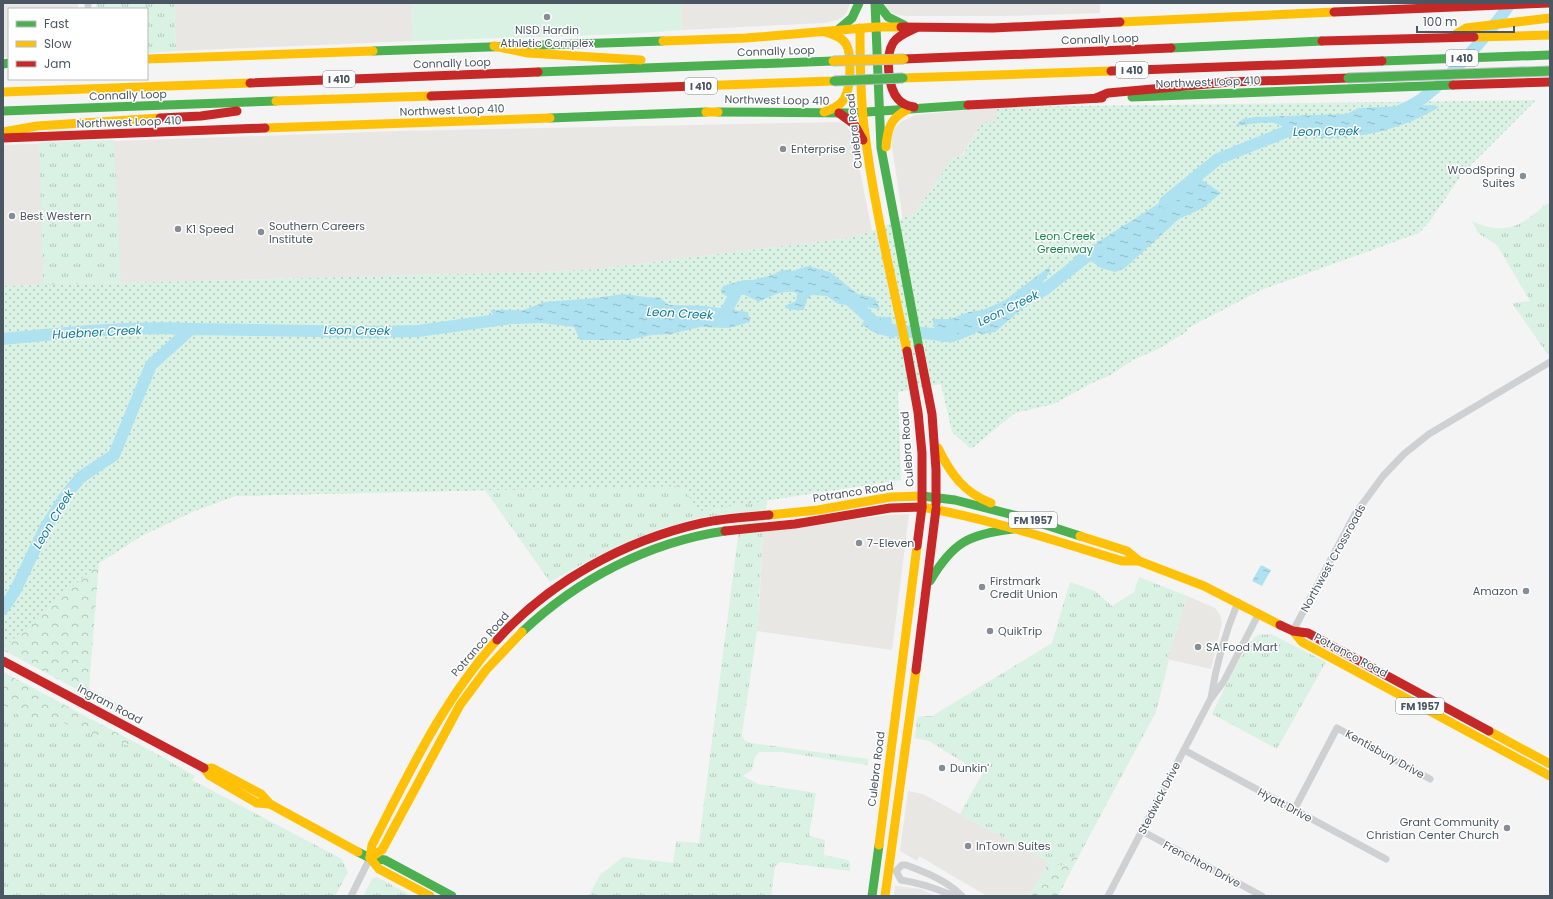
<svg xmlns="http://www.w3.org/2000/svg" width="1553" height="899" font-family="Poppins,sans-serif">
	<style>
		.commercial { fill: #e8e7e3 }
		.grass { fill: url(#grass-tufts) }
		.forest { fill: url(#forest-crowns) }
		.park { fill: url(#park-dots) }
		.pitch { fill: #d9f2e3 }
		.water { fill: url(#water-ripples) }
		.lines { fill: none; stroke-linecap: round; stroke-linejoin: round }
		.river { stroke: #aee2f0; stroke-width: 12 }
		.street { stroke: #ced0d2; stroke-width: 7 }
		.fast { stroke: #4caf50; stroke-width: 9 }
		.slow { stroke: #ffc107; stroke-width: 9 }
		.jam { stroke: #c62828; stroke-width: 9 }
		.fast-bridge-casing { stroke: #b9bec3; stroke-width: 11; stroke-linecap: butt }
		.slow-bridge-casing { stroke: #b9bec3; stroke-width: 11; stroke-linecap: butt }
		.fast-bridge { stroke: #4caf50; stroke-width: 9 }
		.slow-bridge { stroke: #ffc107; stroke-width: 9 }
		.poi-dot { fill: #868d94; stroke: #fff; stroke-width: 1.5 }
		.labels { text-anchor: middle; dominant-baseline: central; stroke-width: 3; stroke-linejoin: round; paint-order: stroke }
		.shield { fill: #fff; stroke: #808990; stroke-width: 1 }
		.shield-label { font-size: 10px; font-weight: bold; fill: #4a5661 }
		.poi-label { font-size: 11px; fill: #4a5661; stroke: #fff; text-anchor: start }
		.street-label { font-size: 11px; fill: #4a5661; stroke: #fff }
		.park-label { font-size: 11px; fill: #17864f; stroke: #fff }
		.water-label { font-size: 12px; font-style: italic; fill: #0c7c9b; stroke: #fff }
	</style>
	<defs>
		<pattern id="grass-tufts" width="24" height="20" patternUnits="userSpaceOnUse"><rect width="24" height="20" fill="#d9f2e3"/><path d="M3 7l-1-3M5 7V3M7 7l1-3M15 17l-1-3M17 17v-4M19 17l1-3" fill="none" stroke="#b2c7bb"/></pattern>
		<pattern id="forest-crowns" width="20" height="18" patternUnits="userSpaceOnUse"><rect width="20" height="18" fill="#d9f2e3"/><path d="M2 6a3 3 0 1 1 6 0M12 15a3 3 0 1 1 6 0" fill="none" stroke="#b2c7bb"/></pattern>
		<pattern id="park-dots" width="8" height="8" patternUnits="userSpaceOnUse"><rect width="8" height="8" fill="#d9f2e3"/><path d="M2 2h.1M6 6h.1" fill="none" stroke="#b2c7bb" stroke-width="1.8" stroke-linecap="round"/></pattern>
		<pattern id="water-ripples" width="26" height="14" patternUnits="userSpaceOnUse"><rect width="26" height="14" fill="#aee2f0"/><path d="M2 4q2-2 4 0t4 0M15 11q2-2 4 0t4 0" fill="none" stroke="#90bac6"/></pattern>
	</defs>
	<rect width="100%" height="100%" fill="#f4f4f4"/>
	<g class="commercial">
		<path d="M3,3h75v6h-69v48h-6z"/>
		<path d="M174,3h238l1,38 -237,10z"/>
		<path d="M681,3h169l-3,9 -4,5 -6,3 -13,3 -142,7z"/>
		<path d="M884,3h216v10l-95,3h-96l-13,-1 -7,-4z"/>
		<path d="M997,107l1,15h-11l-7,4 -18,29 -9,3 -39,56 -11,5 -12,-79 1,-6 3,-6 6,-6 14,-7z"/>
		<path d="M839,122l7,3 7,11 19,95 -22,7 -253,31 -54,3 -540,14v-141l397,-14z"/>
		<path d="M909,514l-17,136 -135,-19 3,-40 3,-59 123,-17z"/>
		<path d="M1187,596l28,12 5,7 2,8 -11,46 -44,-10z"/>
		<path d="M908,791l15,3 126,68 -20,34h-42l-68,-40 -2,5 -17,-10z"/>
		<path d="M895,886l26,3 14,7h-41z"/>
	</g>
	<g class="grass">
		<path d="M96,3h78l2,48 -29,2v-44h-51z"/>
		<path d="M114,140l7,143 -78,2 -4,-143z"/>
		<path d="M1546,204h4v150l-2,1 -36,-52 18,-2 -33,-56 -19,-12 -6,-12c32,15 49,6 74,-17z"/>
		<path d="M3,394l767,86 -7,52 -6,99 -15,103c1,6 4,8 9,9l117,16v6l-87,-13h-22l-4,5 -3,13 -9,6 15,8 58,9 -7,43 16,4 -1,15 24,5 2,3v8l-70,-9 -5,4 -4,30h-182l11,-21 23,-18 50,6 3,-22 23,2 39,-307 2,-24c-21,3 -41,5 -61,11 -46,14 -88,35 -129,59l-65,-92 -250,6 -43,16 -49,23 -44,28 -96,-28z"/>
		<path d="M1139,577l48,19 -20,63 2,1 -13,52 -74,138 -20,16 -13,-4 -89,-48 22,-40 -53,-33 -14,-3 2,-20 3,-2h12l120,-73 18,-61 25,9 17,15 22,-14z"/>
		<path d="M1271,634l55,28 -49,87 -65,-35c7,-14 34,-73 46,-79 3,-1 9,0 13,-1z"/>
		<path d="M13,705l5,12h30l55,21 52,15 40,23 -3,4 150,79 6,13 -13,24h-332v-188z"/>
		<path d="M377,877l35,19h-49l9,-17z"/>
	</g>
	<g class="forest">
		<path d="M99,563l-10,125 42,23 -6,4 -122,-65v-23z"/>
		<path d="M3,672l152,81 -52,-15 -55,-21h-31l-4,-11 -10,2z"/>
		<path d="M1082,850l-24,46h-29l20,-34 13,4z"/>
	</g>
	<path class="park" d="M1536,100l-74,74 -32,47 -11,12 -158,57 -75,39 2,2 -30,18 -25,11 -24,16 -17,7 -38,21 -39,9 -44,36 -19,-17 -11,-48 -43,8 3,88 -202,31 -17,-25 -447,10 -43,16 -49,23 -44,28 -96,85v-362l540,-14 54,-3 253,-31 22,-7 42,-17 39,-56 10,-3 17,-29 7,-4h10v-15z"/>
	<path class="pitch" d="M412,3h269l1,27 -56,4 -213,7z"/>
	<g class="water">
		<path d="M1433,105l6,2c-36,23 -91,36 -134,29 -12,-3 -20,-10 -31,-13 -9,-2 -29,2 -39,3l8,-7 12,-2 92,-3 11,-6z"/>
		<path d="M1199,178l22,15 -18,15 -24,11 -54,49 -10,4 -14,-4 -12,-8 -8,-1 -9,2 10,-13h8l11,-8z"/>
		<path d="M808,266l22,6 28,22 17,4 5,11 -42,-5 -11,-8 -15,-1 -5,4 -3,11h-9l-10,-2 2,-3 9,-4 1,-8c-12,-4 -27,3 -38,9l-16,-8 -13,4 -9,-5 2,-7 21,-6h9l19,-5 10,-5 10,1z"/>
		<path d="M1049,267l1,4 -16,26 -10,10 -29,25 -14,2 -4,-2c-14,7 -23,12 -39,9l-6,-22h19l18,-7 14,-2 22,-10z"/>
		<path d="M623,294l31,4 5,-1 10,8 36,1 43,6 2,10 -21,6 -29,-1 -29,7 -19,1 -24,5h-48l-6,-13 -32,-4 -26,1 -18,-2 -8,-12h33l22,-8 51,-4z"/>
		<path d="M867,316l24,1 4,22 -24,-8 -9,-7z"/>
		<path d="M1261,565l10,5 -9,16 -10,-5z"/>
	</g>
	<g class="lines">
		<g class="river">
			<path d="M1396,113c8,-4 19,-9 27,-15 33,-26 63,-61 88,-95"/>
			<path d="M1165,202l53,-43 70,-28h18"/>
			<path d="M844,295l38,34 70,7"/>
			<path d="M1021,302l23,-12 51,-40"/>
			<path d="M714,314l10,1 14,-26 6,-1"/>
			<path d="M3,339c63,-6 126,-13 188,-10"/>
			<path d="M3,609l12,-18 30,-63 21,-33 15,-18 33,-22 37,-90 40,-36 181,3 46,-1 94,-13"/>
		</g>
		<g class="street">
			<path d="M88,3v6"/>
			<path d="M1293,631l62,-117 28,-38 21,-22 25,-20 121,-72"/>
			<path d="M1211,698c5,-33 14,-65 27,-96"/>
			<path d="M1184,750l202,109"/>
			<path d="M1294,810l43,-82 93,51"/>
			<path d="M1142,831l120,65"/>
			<path d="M896,871l6,-6h4c21,8 40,15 56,31"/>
			<path d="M896,871l5,9c11,2 21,4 32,8 10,3 14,7 25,8"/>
			<path d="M351,896l19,-38"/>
			<path d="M1108,896l102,-196 14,-19 35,-68"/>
		</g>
		<g class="fast">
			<path d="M875,3l1,24"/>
			<path d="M877,3l11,14 16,8"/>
			<path d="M876,27l5,121 38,200"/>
			<path d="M839,29l13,-11 7,-15"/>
			<path d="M1171,48l151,-7"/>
			<path d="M373,51l290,-10"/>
			<path d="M1382,61l168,-6"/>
			<path d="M3,64l6,-1"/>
			<path d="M538,72l295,-11"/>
			<path d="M1132,97l321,-12"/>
			<path d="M3,111l273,-10"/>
			<path d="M718,112l134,1 116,-8"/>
			<path d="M550,118l156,-6"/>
			<path d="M922,496l33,4 66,17 59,19"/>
			<path d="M930,581c23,-39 39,-47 83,-52"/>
			<path d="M522,632c56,-53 127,-90 203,-101"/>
			<path d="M358,852l12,6 15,2 67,36"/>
			<path d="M872,896l7,-51"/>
		</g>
		<g class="slow">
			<path d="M1120,22l214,-10"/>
			<path d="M860,28c0,33 0,65 4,98 9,76 27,150 43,225"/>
			<path d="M1451,37l15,-9 84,-10"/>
			<path d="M1474,37l76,-2"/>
			<path d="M663,41l83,-3 130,-11h25"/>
			<path d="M494,46l34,7 113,7"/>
			<path d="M147,59l226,-8"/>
			<path d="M903,78l208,-7"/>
			<path d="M695,86l139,-5"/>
			<path d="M3,92l247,-9"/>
			<path d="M276,101l155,-5"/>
			<path d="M706,112h12"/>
			<path d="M824,112c8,-3 16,-6 20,-13 7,-10 8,-45 2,-55 -4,-7 -14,-10 -21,-12"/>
			<path d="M265,128l285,-10"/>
			<path d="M3,132l34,-6 123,-8"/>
			<path d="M886,147c1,-17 5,-30 21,-37"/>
			<path d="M938,448c12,25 26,45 53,55"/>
			<path d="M922,507c68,12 134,34 200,54h17"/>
			<path d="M769,515l49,-5 73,-13 31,-1"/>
			<path d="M1080,536l47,15 12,10 65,25 76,39"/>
			<path d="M1293,631l9,11 248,134"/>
			<path d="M1489,731l61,33"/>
			<path d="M204,768l5,7 48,28 13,1"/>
			<path d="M205,769l7,-1 49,26 9,10 88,48"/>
			<path d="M879,845l38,-299"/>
			<path d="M370,858l12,-8 78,-145 26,-35 36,-38"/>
			<path d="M370,858l2,-13c37,-72 71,-145 125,-205"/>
			<path d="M370,858l9,11 51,27"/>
			<path d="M885,896l31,-226"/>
		</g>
		<g class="jam">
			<path d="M1334,12l216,-9"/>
			<path d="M901,27l92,1 127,-6"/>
			<path d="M1322,41l152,-4"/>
			<path d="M904,59l267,-11"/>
			<path d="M1111,71l271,-10"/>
			<path d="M250,83l288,-11"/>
			<path d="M1453,85l97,-3"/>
			<path d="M431,96l264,-10"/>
			<path d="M1096,98l12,-5 122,-11 118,-4"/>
			<path d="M968,105l134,-7"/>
			<path d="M914,107c-6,-1 -12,-3 -16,-8 -10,-11 -13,-43 -5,-56 5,-8 15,-11 23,-15"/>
			<path d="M839,113l15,11 9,16"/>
			<path d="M160,118l41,-2 36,-5"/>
			<path d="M3,138l262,-10"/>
			<path d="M919,348l13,66 4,56v34"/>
			<path d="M907,351l11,61 4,41v54"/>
			<path d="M725,531l70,-7 95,-16 32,-1 -5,39"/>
			<path d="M1280,625l13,6 15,2 181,98"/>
			<path d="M497,640c53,-59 129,-100 205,-117 22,-5 45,-6 67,-8"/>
			<path d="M3,661l201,107"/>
			<path d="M916,670l20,-161"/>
		</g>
		<defs>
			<g id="fast-bridge">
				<path d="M1348,78l202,-7"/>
				<path d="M834,81l69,-3"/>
			</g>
			<path id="slow-bridge" d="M833,61l71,-2"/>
		</defs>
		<use href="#fast-bridge" class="fast-bridge-casing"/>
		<use href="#slow-bridge" class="slow-bridge-casing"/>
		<use href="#fast-bridge" class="fast-bridge"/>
		<use href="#slow-bridge" class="slow-bridge"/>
	</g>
	<g class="poi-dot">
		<circle cx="547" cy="17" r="4"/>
		<circle cx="783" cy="149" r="4"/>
		<circle cx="1523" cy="176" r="4"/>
		<circle cx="12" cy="216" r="4"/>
		<circle cx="178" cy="229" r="4"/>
		<circle cx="261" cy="232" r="4"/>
		<circle cx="859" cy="543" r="4"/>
		<circle cx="982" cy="587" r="4"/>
		<circle cx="1526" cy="591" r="4"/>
		<circle cx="990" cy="631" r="4"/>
		<circle cx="1198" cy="647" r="4"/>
		<circle cx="942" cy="768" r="4"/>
		<circle cx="1507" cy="828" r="4"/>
		<circle cx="968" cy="846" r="4"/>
	</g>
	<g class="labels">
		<g class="shield">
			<rect x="1446" y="50" width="32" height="16" rx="3"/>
			<rect x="1116" y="62" width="32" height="16" rx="3"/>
			<rect x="323" y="71" width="32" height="16" rx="3"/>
			<rect x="685" y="78" width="32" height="16" rx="3"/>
			<rect x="1009" y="512" width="48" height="16" rx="3"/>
			<rect x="1396" y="698" width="48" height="16" rx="3"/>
		</g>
		<g class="shield-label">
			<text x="1462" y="58">I 410</text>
			<text x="1132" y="70">I 410</text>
			<text x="339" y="79">I 410</text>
			<text x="701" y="86">I 410</text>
			<text x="1033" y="520">FM 1957</text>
			<text x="1420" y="706">FM 1957</text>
		</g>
		<g class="poi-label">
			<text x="547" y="30" text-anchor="middle">NISD Hardin<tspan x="547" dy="13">Athletic Complex</tspan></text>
			<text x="791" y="149">Enterprise</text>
			<text x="1515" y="170" text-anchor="end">WoodSpring<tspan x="1515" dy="13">Suites</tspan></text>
			<text x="20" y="216">Best Western</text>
			<text x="269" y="226">Southern Careers<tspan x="269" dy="13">Institute</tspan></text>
			<text x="186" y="229">K1 Speed</text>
			<text x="867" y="543">7-Eleven</text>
			<text x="990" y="581">Firstmark<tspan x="990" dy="13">Credit Union</tspan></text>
			<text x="1518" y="591" text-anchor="end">Amazon</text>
			<text x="998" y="631">QuikTrip</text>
			<text x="1206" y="647">SA Food Mart</text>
			<text x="950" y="768">Dunkin'</text>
			<text x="1499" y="822" text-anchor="end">Grant Community<tspan x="1499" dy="13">Christian Center Church</tspan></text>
			<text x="976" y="846">InTown Suites</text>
		</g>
		<g class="street-label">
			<text transform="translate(1100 39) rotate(-2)">Connally Loop</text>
			<text transform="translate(776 51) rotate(-2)">Connally Loop</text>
			<text transform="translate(452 63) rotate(-2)">Connally Loop</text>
			<text transform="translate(1208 82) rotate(-2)">Northwest Loop 410</text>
			<text transform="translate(128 95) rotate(-2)">Connally Loop</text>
			<text transform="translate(777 100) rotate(1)">Northwest Loop 410</text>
			<text transform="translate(452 110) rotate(-2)">Northwest Loop 410</text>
			<text transform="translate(129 122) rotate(-2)">Northwest Loop 410</text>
			<text transform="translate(854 131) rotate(-96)">Culebra Road</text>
			<text transform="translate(907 449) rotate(-94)">Culebra Road</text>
			<text transform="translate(853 492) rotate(-9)">Potranco Road</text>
			<text transform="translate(1333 558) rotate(-61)">Northwest Crossroads</text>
			<text transform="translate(480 644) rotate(-49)">Potranco Road</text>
			<text transform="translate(1351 655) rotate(28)">Potranco Road</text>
			<text transform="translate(110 704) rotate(28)">Ingram Road</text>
			<text transform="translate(1385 754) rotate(29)">Kentisbury Drive</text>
			<text transform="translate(876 769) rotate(-83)">Culebra Road</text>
			<text transform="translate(1159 798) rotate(-63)">Stedwick Drive</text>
			<text transform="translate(1285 805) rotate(28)">Hyatt Drive</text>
			<text transform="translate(1202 864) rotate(28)">Frenchton Drive</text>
		</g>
		<g class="park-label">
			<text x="1065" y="236">Leon Creek<tspan x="1065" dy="13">Greenway</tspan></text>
		</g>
		<g class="water-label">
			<text transform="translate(1326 131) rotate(-1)">Leon Creek</text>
			<text transform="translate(1008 308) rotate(-26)">Leon Creek</text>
			<text transform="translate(680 313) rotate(3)">Leon Creek</text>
			<text transform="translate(357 330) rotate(1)">Leon Creek</text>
			<text transform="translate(97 332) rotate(-3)">Huebner Creek</text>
			<text transform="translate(53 519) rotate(-59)">Leon Creek</text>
		</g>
	</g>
	<rect width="1553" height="899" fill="none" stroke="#4a5661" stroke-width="8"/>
	<rect x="8" y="8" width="140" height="72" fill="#ffffff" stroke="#b7bbc0"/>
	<rect x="16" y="21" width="20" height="6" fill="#4caf50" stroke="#b7bbc0"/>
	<text x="44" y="28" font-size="12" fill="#4a5661">Fast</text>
	<rect x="16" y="41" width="20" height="6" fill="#ffc107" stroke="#b7bbc0"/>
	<text x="44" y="48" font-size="12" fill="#4a5661">Slow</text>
	<rect x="16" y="61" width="20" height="6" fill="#c62828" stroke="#b7bbc0"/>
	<text x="44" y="68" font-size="12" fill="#4a5661">Jam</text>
	<path d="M1417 26v6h97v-6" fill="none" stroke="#4a5661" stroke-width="2"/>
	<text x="1423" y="26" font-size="12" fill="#4a5661" stroke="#ffffff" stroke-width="3" paint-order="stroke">100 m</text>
</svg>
